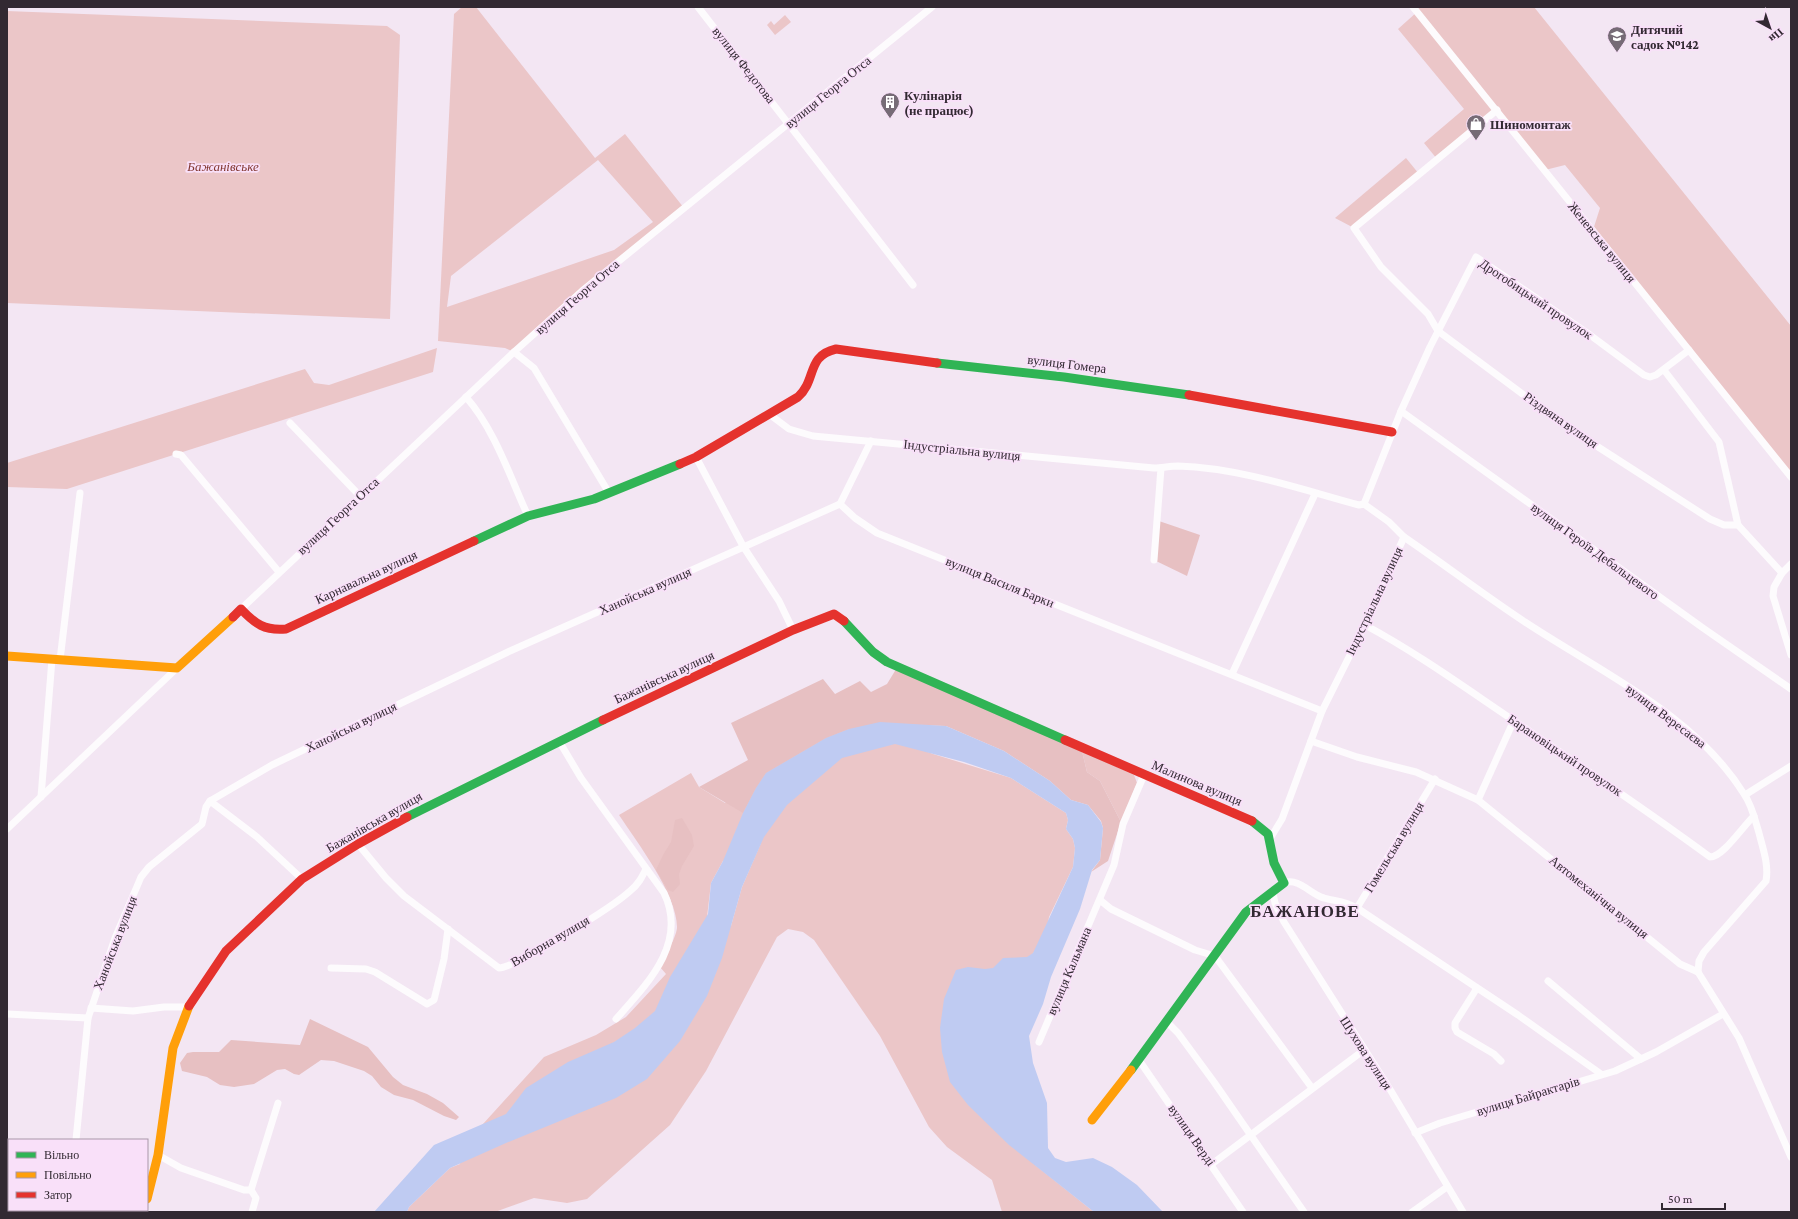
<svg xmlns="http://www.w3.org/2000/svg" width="1798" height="1219" font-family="'Crimson Pro',serif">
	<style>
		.green { fill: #ebc6c8; fill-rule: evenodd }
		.forest { fill: #e7c0c2 }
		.water { fill: #bfcbf2 }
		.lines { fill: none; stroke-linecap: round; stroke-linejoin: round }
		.street { stroke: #fdfbfd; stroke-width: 7 }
		.fast { stroke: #30b455; stroke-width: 9 }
		.slow { stroke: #ff9f0a; stroke-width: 9 }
		.jam { stroke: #e5322d; stroke-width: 9 }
		.labels { text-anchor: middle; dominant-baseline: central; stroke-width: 3.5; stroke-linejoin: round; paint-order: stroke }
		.poi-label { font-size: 13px; font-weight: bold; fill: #322932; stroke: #f9e0f9; text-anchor: start }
		.street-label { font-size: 13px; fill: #322932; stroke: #f9e0f9 }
		.park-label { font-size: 13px; font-style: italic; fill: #823731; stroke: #f9e0f9 }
		.district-label { font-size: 17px; font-weight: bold; letter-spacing: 1px; fill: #322932; stroke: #f9e0f9 }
	</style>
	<rect width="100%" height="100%" fill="#f3e6f3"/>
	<g class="green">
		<path d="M462,7h14l119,151 30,-24 59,74 -170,144 -9,-4 -67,-7 16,-327zM598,160l55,62 -39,28 -167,57 4,-31z"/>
		<path d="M1413,7h121l257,319v151l-198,-247 7,-22 -35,-43 -20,5 -48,-60 -60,49 -13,-16 40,-34 -66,-80 19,-17z"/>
		<path d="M7,11l380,15 13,9 -10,284 -383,-16z"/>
		<path d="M785,15l6,7 -16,13 -8,-10 4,-4 3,4z"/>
		<path d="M1406,158l13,16 -65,54 -19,-10z"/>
		<path d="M437,348l-4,24 -366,117 -60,-2v-24l298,-94 9,14 15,2z"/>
		<path d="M820,709l113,45 78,24 55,35 2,7 -2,9 7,10 2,9 -2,19 -24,50 -2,12 -31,55 19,181 59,47h-92l-10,-32 -45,-33 -18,-20 -49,-91 -66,-96 -11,-8 -15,-3 -11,8 -71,134 -36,54 -83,74 -20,4 -33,-5 -39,14h-88l2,-5 41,-39 10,-4 3,-18 81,-89 52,-22 30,-18 40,-43 -6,-7c4,-9 16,-29 17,-39 1,-32 -40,-86 -58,-113l72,-42 8,14 26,16zM761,843l-19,44 -11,39 -24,-9 4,-34 12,-22z"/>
		<path d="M1082,751l52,24 3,8 -16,39 -21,-41 -13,-9z"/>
	</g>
	<g class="forest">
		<path d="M1156,520l44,15 -13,41 -33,-16z"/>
		<path d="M898,666l184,85 5,21 13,9 21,41 -13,39 -17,11 9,-12 3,-32 -2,-7 -13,-16 -17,-5 -21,-19 -46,-30 -58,-25 -29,-1 -68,4 -23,9 -60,35 -10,15 -13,25 -44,-26 49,-27 -17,-37 92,-44 12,15 25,-13 11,11 16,-8z"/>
		<path d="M682,818l10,17 2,11 -12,20 -3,8 1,10 -7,8 -5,-2 -12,-20 7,-15 8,-13 4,-22z"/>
		<path d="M310,1019l58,28 25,30 10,8 24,9 16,9 16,14 -3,3 -12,-4 -31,-16 -19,-5 -13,-8 -9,-11 -8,-5 -30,-10 -13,-1 -22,15 -5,-1 -9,-5 -8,1 -23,14 -20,3 -14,-2 -13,-8 -25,-6 -2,-8 7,-10 6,-1h26l12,-12 69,5z"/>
	</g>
	<path class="water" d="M880,722l66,4 58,25 46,30 21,19 17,5 13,17 2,6 -3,32 -8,10 -12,39 -29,68 -8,27 -14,32 4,27 14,40 1,45 7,10 11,4 27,-4 19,9 25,18 26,27h-69l-85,-67 -41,-40 -18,-23 -8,-30 -2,-24 4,-29 12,-29 12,-3 17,2 8,-1 10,-10 24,-1 6,-4 40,-86 2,-19 -2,-9 -7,-10 2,-9 -2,-7 -55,-35 -47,-16 -69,-18 -53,14 -55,47 -23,32 -22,50 -20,71 -15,38 -27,45 -33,38 -31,19 -110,45 -56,25 -41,39 -2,5h-33l60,-67 72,-31 20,-26 42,-26 46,-20 21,-14 20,-17 15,-34 38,-63 3,-31 12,-22 20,-48 13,-25 10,-15 60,-35 23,-9z"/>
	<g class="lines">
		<g class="street">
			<path d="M698,7l215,278"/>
			<path d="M1413,7l378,470"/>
			<path d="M1497,110l-143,118 27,39 47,47 10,17 126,94 146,94 14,6h14l44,48 9,-9"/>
			<path d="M514,352l20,16 75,125"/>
			<path d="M1664,370l55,72 19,83"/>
			<path d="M466,397c29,33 44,80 62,119"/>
			<path d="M1401,411l302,217 88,61"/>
			<path d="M769,414l20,15 24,7 341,32c8,0 16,-2 24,-2 62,2 122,23 181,39l5,-1 25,18 15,15 -39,88 -43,86 -40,108 -11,18"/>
			<path d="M290,423l70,73"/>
			<path d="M871,441l-31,63 15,14 22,15 445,178"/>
			<path d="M176,454l5,1 98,117"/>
			<path d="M696,457l47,89 36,55 14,29"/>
			<path d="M1364,504l37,-93 29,-64 46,-90 114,78 54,40 6,2 6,-2 33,-25"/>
			<path d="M1404,537c41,28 80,58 121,85 77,51 169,92 219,172 8,11 11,26 15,39 4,16 10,32 7,48l-62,71 -5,9 -1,11"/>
			<path d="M1154,560l7,-92"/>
			<path d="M1782,573l-8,14 -1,9 18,59"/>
			<path d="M241,609l273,-257 68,-61 350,-284"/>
			<path d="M1365,625c52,28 99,62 148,95 66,45 132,89 197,137 13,0 33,-31 44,-41"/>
			<path d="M60,660l20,-167"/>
			<path d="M1232,674l83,-180"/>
			<path d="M559,741l22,37 83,115c24,50 -16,90 -48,126"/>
			<path d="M1311,741l46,16 59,15 62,28 202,164 18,8 41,66 52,119"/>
			<path d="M1745,795l46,-29"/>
			<path d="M41,797l11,-138"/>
			<path d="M1478,800l36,-80"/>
			<path d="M210,801l47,36 45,42"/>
			<path d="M7,829l170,-161"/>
			<path d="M358,844l28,34 18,18 95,72c18,-1 115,-62 131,-77 8,-6 12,-14 16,-22"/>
			<path d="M1284,883c15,-6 27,12 40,15 14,4 18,2 33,10l78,-129"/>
			<path d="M1273,893l2,10 9,19 107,169 72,121"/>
			<path d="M1100,900l11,9 84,41 20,6 97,132"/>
			<path d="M1357,908l161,107 83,59"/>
			<path d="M331,968l35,1 9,3 52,32 7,-4 10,-41 4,-30"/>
			<path d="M1548,981l93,78"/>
			<path d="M1477,988l-22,35v5l2,4 37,22 7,7"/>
			<path d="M91,1008l42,3 31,-4h24"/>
			<path d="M7,1014l81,4"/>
			<path d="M1167,1022l11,11 36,49 90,130"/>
			<path d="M1039,1042l75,-177 9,-41 21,-49"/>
			<path d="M1139,1060l104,152"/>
			<path d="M1415,1133l25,-10 175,-52 41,-19 67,-38"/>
			<path d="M76,1140l12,-122 27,-80 26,-61 8,-10 53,-43 4,-17 4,-6 62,-36 238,-114 330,-147"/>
			<path d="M158,1155l23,13 63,22h7"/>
			<path d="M1212,1164l152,-114"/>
			<path d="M68,1212v-2"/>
			<path d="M145,1212v-2"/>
			<path d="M252,1212l4,-14 -5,-8 27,-87"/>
			<path d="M1412,1212l35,-25"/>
		</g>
		<g class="fast">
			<path d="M937,363l127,14 125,18"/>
			<path d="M474,541l54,-25 66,-17 86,-35"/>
			<path d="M844,621l29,31 14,10 178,78"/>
			<path d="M407,817l196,-97"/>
			<path d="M1131,1070l115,-158 38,-29 -10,-20 -6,-29 -16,-13"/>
		</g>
		<g class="slow">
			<path d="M7,656l170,12 56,-51"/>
			<path d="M1092,1120l39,-50"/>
			<path d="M147,1199l11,-44 15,-107 16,-42"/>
		</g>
		<g class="jam">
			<path d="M1189,395l203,37"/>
			<path d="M680,464l16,-7 102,-60c19,-17 8,-41 38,-48l101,14"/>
			<path d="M233,617l8,-8c14,15 24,22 45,20l188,-88"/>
			<path d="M603,720l190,-90 41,-16 10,7"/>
			<path d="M1065,740l187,81"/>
			<path d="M189,1006l37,-55 76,-72 56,-35 49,-27"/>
		</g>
	</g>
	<defs>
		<symbol id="school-pin" viewBox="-11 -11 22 30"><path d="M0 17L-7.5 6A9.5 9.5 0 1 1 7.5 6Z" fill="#766b76" stroke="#f9e0f9"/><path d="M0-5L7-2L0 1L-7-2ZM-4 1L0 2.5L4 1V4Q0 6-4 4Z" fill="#fff"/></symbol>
		<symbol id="building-pin" viewBox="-11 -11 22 30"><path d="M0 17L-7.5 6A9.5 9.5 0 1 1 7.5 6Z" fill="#766b76" stroke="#f9e0f9"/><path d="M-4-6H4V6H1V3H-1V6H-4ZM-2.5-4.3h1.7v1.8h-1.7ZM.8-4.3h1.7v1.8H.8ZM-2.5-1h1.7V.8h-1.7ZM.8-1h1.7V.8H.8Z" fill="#fff"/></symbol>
		<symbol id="shop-pin" viewBox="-11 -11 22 30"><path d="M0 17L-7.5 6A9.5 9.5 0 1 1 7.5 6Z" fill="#766b76" stroke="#f9e0f9"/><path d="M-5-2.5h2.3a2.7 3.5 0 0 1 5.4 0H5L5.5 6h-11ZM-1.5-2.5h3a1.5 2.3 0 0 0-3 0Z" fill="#fff"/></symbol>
	</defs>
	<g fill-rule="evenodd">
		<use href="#school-pin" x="1606" y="25" width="22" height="30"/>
		<use href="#building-pin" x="879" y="91" width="22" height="30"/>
		<use href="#shop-pin" x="1465" y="113" width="22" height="30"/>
	</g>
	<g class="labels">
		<g class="poi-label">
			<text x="1631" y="29">Дитячий<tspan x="1631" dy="15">садок №142</tspan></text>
			<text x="904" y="95">Кулінарія<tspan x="904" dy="15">(не працює)</tspan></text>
			<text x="1490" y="124">Шиномонтаж</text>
		</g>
		<g class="street-label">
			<text transform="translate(744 65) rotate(52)">вулиця Федотова</text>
			<text transform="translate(828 92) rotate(-39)">вулиця Георга Отса</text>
			<text transform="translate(1602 242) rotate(51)">Женевська вулиця</text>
			<text transform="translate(577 297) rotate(-41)">вулиця Георга Отса</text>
			<text transform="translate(1536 299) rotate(34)">Дрогобицький провулок</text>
			<text transform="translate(1067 364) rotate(7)">вулиця Гомера</text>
			<text transform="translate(1561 420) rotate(35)">Різдвяна вулиця</text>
			<text transform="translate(962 450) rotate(6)">Індустріальна вулиця</text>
			<text transform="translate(338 516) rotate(-43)">вулиця Георга Отса</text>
			<text transform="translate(1595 551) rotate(36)">вулиця Героїв Дебальцевого</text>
			<text transform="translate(366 577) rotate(-25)">Карнавальна вулиця</text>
			<text transform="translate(1000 582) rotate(22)">вулиця Василя Барки</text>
			<text transform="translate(645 591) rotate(-24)">Ханойська вулиця</text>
			<text transform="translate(1374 601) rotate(-65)">Індустріальна вулиця</text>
			<text transform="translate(664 677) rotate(-25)">Бажанівська вулиця</text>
			<text transform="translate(1666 716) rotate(37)">вулиця Вересаєва</text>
			<text transform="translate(351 727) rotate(-26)">Ханойська вулиця</text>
			<text transform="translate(1565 755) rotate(34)">Барановіцький провулок</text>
			<text transform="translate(1197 783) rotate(23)">Малинова вулиця</text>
			<text transform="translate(374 822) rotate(-30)">Бажанівська вулиця</text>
			<text transform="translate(1394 847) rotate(-59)">Гомельська вулиця</text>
			<text transform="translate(1599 897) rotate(39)">Автомеханічна вулиця</text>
			<text transform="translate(550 941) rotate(-30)">Виборна вулиця</text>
			<text transform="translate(115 943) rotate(-69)">Ханойська вулиця</text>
			<text transform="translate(1069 971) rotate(-67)">вулиця Кальмана</text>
			<text transform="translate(1366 1053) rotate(57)">Шухова вулиця</text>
			<text transform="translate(1528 1096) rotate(-17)">вулиця Байрактарів</text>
			<text transform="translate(1192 1135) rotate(55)">вулиця Верді</text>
		</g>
		<g class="park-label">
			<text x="223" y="166">Бажанівське</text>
		</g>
		<g class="district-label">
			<text x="1305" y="911">БАЖАНОВЕ</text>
		</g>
	</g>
	<rect width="1798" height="1219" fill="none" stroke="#322932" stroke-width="16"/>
	<rect x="8" y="1139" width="140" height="72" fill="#f9e0f9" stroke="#a997a9"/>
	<rect x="16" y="1152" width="20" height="6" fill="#30b455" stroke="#a997a9"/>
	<text x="44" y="1159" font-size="12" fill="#322932">Вільно</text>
	<rect x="16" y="1172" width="20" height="6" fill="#ff9f0a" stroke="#a997a9"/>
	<text x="44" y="1179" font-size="12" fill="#322932">Повільно</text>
	<rect x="16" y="1192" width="20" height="6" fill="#e5322d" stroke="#a997a9"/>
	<text x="44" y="1199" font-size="12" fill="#322932">Затор</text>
	<g transform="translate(1770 28) rotate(140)" stroke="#f9e0f9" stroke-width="3" paint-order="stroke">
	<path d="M0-3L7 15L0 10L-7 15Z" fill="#322932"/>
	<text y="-6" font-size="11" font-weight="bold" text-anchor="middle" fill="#322932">Пн</text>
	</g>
	<path d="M1662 1203v6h63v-6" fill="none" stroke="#322932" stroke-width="2"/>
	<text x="1668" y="1203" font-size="12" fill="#322932" stroke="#f9e0f9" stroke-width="3" paint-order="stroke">50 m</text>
</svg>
